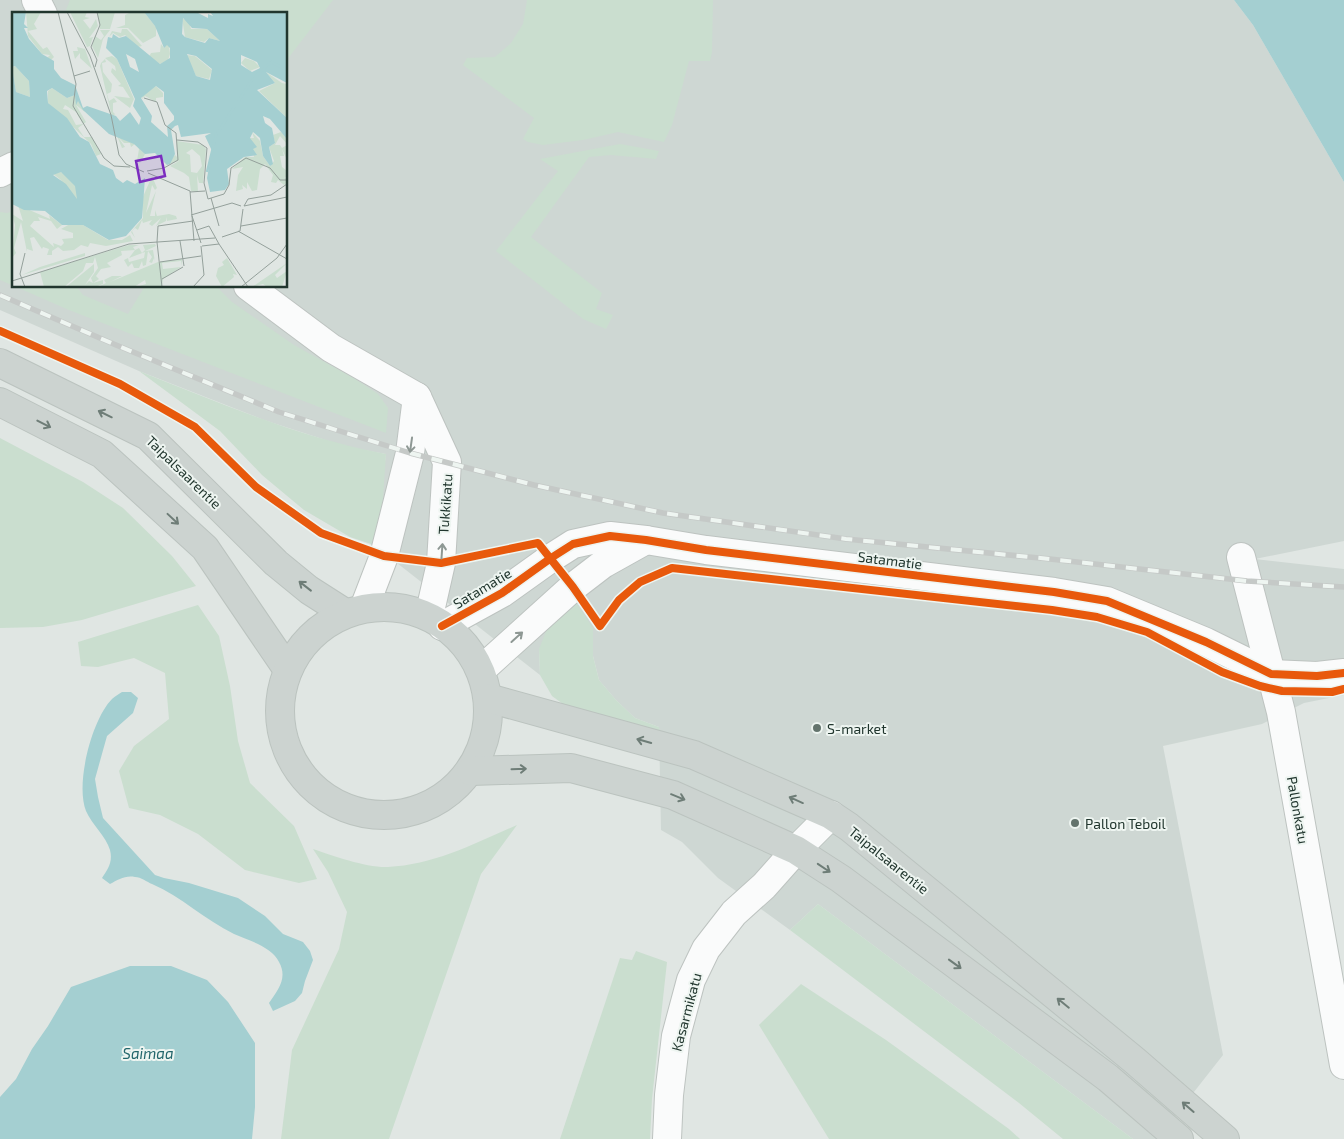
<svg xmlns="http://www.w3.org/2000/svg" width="1344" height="1139" font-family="'Exo 2',sans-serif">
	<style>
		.built { fill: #ced7d3; fill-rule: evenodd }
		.green { fill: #cadecf }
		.water { fill: #a4cfd1 }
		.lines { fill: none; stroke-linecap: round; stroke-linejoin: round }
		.minor-casing { stroke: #bdc3c0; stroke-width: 30 }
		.major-casing { stroke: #bbc3bf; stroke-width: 30 }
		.minor { stroke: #fafbfb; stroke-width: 28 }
		.major { stroke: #ccd3d0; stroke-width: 28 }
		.rail-casing { stroke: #c5c9c7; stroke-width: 5.5 }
		.rail { stroke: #eef5f1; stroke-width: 4; stroke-dasharray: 11; stroke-linecap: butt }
		.cycleway-casing { stroke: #eef5f1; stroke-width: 11 }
		.cycleway { stroke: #e8590c; stroke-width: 8 }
		.oneway { stroke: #6e7d77 }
		.oneway2 { stroke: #8e9894 }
		.poi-dot { fill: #64746d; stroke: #eef5f1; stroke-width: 2 }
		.labels { text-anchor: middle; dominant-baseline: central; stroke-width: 4; stroke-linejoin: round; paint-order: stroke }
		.street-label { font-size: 14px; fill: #21362e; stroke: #eef5f1 }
		.poi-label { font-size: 14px; fill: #21362e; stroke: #eef5f1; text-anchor: start }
		.water-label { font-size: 15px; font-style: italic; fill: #22666b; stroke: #eef5f1 }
		.inset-river { fill: none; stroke: #a4cfd1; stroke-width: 2.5 }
		.inset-road { fill: none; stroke: #94a09b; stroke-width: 1 }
		.view { fill: #7b2cbf; fill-opacity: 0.15; stroke: #7b2cbf; stroke-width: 2.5 }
		.inset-edge { fill: none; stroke: #21362e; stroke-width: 2.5 }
	</style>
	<rect width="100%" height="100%" fill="#e0e6e3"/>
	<path class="built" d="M0,0h1234l19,25 91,157v359l-89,18 89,10v126l-40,8 -42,21 -99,22 60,309 -66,84h-24l-315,-235 -28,26 -72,-52 -36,-36 -21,-12 -2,-103 -24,-9 -19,-18 -17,-20 -6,-24v-28l-54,21 1,26 -166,-130 12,-91 -39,-7 -83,-27 -125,-49 -139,-61zM14,14h272v272h-272z"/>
	<g class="green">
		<path d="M70,0h263l-47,61v-47h-218l-2,-4z"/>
		<path d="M527,0h186l-1,52 -2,9h-21l-17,64 -8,17 -46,-10 -35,8 -40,5 -15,-3 -5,-3 11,-21 -71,-53 4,-7 28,-1 16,-14 12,-19z"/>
		<path d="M620,144l39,7 -3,8 -45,-4 -22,2 -58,80 71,56 -6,16 17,6 -7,14 -23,-10 -87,-68 62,-80 -18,-12z"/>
		<path d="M14,211v75l-14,-6v-68l7,1z"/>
		<path d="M14,286h62l7,9 45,19 17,-28h71l16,16 62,43 61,34 23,15 10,14 -2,25 -317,-123z"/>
		<path d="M139,371c81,32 161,67 247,83l-4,59 -8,32 -24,-8 -46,-27 -42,-35 -42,-44z"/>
		<path d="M0,438l83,44 40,26 49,48 24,30 -114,34 -39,7 -43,1z"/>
		<path d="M577,604l16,24v28l6,24 17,20 19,18 24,9 1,7 -86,-22 -22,-16 -12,-21 -1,-26 8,-20 15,-15z"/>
		<path d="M198,605l21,31 11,50 8,55 12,42 44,43 23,53 -18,4 -54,-13 -47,-36 -38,-19 -31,-7 -10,-37 15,-25 35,-27 -4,-46 -31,-15 -36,9 -17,-1 -3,-24z"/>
		<path d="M517,825l-36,49 -92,265h-108l11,-89 47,-101 8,-37 -19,-40 -15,-23c21,7 54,19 75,18 46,-2 88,-24 129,-42z"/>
		<path d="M818,904l315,235h-70l-44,-36 -229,-173z"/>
		<path d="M636,951l31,11 -15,137 -2,40h-90l60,-181 12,2z"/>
		<path d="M801,984l85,56 123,89 11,10h-191l-70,-114z"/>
	</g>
	<g class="water">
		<path d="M1234,0h110v182l-91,-157z"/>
		<path d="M122,692h9l7,6 -5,15 -26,23 -12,43 3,18 5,21 52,57 9,3 25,5 49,15 27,18 18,18 20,8 7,9 3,9 -8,21 -3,12 -7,8 -22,10 -4,-8c9,-13 19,-25 10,-41 -7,-15 -31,-22 -45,-28 -29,-14 -52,-37 -82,-50 -5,-2 -11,-7 -17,-7 -10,-2 -17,3 -25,7l-8,-6c6,-9 11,-16 8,-28 -4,-14 -18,-25 -24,-39 -11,-27 6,-92 26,-112 3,-3 7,-5 10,-7z"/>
		<path d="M130,966h41l36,14 21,22 27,41v64l-3,32h-252v-42l16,-18 16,-30 16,-23 23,-39z"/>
	</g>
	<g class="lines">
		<defs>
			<g id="minor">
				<path d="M36,0l7,14"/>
				<path d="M0,173l14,-7"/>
				<path d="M248,286l83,62 86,49 30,65 -6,101 -12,53"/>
				<path d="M1241,557l40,155 63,353"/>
				<path d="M364,608l20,-52 26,-103 7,-56"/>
				<path d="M442,626l60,-33 49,-35 22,-14 37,-8 36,4 60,10 348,42 53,9 99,41 65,32 46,2 27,-3"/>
				<path d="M481,670l92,-83 30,-23 43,-24"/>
				<path d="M667,1139l2,-44 7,-59 15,-56 15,-31 28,-36 30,-27 32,-36 35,-35"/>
			</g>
			<g id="major">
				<path d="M0,363l148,73 128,127 33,27 36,23"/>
				<path d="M0,402l102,52 103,94 83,122"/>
				<circle cx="384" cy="711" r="104"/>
				<path d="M488,698l206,57 137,60 18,12 285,233 91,79"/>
				<path d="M471,771l100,-3 102,27 123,55 45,29 267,199 71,61"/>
			</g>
		</defs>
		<use href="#minor" class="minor-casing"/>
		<use href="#major" class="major-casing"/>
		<use href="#minor" class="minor"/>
		<use href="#major" class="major"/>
		<defs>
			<path id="rail" d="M0,295l116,50 163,67 131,41 124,32 129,28 183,26 204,20 197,22 97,6"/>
		</defs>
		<use href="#rail" class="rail-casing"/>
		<use href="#rail" class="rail"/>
		<defs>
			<g id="cycleway">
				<path d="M0,331l120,53 75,43 61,60 65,46 63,23 57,7 97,-20 35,44 27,39 19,-26 21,-18 32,-14 380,42 45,7 50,15 75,40 38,14 22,5 50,1 12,-3"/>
				<path d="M442,626l60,-33 49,-35 22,-14 37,-8 36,4 60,10 348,42 53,9 99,41 65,32 46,2 27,-3"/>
			</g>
		</defs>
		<use href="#cycleway" class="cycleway-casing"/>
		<use href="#cycleway" class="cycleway"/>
	</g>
	<defs><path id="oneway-shaft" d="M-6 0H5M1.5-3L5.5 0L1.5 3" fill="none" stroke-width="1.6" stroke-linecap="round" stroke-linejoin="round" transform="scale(1.25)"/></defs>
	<g class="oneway">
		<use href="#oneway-shaft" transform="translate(105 414) rotate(-154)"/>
		<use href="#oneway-shaft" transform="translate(44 424) rotate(27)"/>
		<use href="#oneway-shaft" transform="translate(173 519) rotate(43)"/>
		<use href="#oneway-shaft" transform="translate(305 586) rotate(-142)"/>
		<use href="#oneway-shaft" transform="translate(644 741) rotate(-164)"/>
		<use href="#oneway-shaft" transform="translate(519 769) rotate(-2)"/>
		<use href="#oneway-shaft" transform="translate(678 797) rotate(22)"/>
		<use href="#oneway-shaft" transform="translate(796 800) rotate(-156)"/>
		<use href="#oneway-shaft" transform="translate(824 868) rotate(34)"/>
		<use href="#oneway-shaft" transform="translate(955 964) rotate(36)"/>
		<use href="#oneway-shaft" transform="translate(1063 1003) rotate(-141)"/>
		<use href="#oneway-shaft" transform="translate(1188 1107) rotate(-139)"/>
	</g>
	<g class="oneway2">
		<use href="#oneway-shaft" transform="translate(411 445) rotate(98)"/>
		<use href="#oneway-shaft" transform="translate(442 551) rotate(-86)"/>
		<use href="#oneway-shaft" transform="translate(517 637) rotate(-42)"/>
	</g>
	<g class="poi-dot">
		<circle cx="817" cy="728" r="5"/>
		<circle cx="1075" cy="823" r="5"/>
	</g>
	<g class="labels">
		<g class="street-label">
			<text transform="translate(184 472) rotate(44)">Taipalsaarentie</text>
			<text transform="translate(445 504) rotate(-86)">Tukkikatu</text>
			<text transform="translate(890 560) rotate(7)">Satamatie</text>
			<text transform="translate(482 588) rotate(-31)">Satamatie</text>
			<text transform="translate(1298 810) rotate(80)">Pallonkatu</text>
			<text transform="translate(889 860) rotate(39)">Taipalsaarentie</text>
			<text transform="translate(686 1012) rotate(-75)">Kasarmikatu</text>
		</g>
		<g class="poi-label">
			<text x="827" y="728">S-market</text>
			<text x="1085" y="823">Pallon Teboil</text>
		</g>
		<g class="water-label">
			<text x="148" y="1053">Saimaa</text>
		</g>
	</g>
	<g transform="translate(12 12)">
		<rect width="275" height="275" fill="#e0e6e3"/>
		<path d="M14,0h15l-7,12 3,5 -9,2 15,18 4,-2 7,10 -3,3 -4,-2 3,-3 -8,-1 -14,-18zM58,0h17l-2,5 5,1 -7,2 7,9 6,-10 2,7 -9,12 4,-1 -3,9 -3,1zM85,0h18l-5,17h-10zM119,0h13l12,15v9l-13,7 -15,-15h-12l9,-3v-10zM170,6l7,4 2,7h16l13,12 -11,-3 -5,4 -19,-5zM110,17h5l15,17 -4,1 -13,-12 -5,2 -7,-4 -4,4 3,-6 9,2zM88,18h10l-7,9 -5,19 -6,-12 3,-10 6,4 3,-4zM149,32l3,4 3,-4 2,2 1,8 -2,6 -8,4 -11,-7 2,-4 9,-1zM65,35l8,2 7,20 -12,-11v-5l-5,6 -2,-8h5zM174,43l9,1 17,14 -3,9 -13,-3zM100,44l5,3 17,40 -4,9 -16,-12 16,2 -7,-11 -5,-1 3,-2 -10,-12 1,-4 4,3 -1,-5 -10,-8zM233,46l9,3 6,6 -10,4 -9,-8zM93,47l1,3 -4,1 1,9 9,12 -1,8 -4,2 2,7 5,-3 3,4 -4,1v9l9,9 -7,-7 -3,3 -12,-51 1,-3zM3,54l14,15 1,16 -14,-5 -4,-24zM254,60l16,11 5,1v34l-28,-27 16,-8zM144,74l7,7v4l-7,1v4l-11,-6 -3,3 1,-4zM40,76l15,10 8,-3 10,17 -9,-7 10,17 -8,6 6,9h8l9,17 -5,2 -5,-12 -43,-41v-12zM53,93l11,7 7,12 -7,1 -8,-15 -5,-1zM240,120l8,9 3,15 7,10 4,-5 -5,-14 6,-4 -2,-8 8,-3 5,4 1,8 -7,-8 -5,9h5l2,3 5,-3v15l-5,-11 2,7h-4l2,11 5,4v6l-3,1h3v5l-3,2 -6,-5 -2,3 -5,-1 2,-7 -8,-11 -5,5 -3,21 -5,1 -5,-9v7l-5,-4 1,4 -7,2 2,-16 5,-8 -11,2 13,-12h9l-4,-19h4zM105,124l17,7 9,6 2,5 -5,9 -3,-2 2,-12 -4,-5 -4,3 -1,-4h-6l-6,-6 7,10 -3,1zM165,129l26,4 3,4 -3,34h-4l-2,-8 1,17 -7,-1 -2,-14 -5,-4 -14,-7 9,-5 -16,5 7,-3v-3l5,-5 2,2zM180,137l8,7 2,10 -5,7 -6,-1 -1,-17 -4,-2zM49,160l12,7 5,12 -1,8 -7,-2 -9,-17 -9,-7zM140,164l5,12 -2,2 -3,-5 -6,28 10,-22 -6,25h5v-6l2,6 12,-2 7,2 1,3 -10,2 -1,-4v4l-10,5 5,-8 -9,8 -3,-2 3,-4 -9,3 -1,-3 -4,10 -3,-2 -3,3 3,7 -4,-6 12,-14 -1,-19zM6,193l32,14 -1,-4 13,10 -5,4 -6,-8 -13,-4 2,4h-6l-4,5 24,21 -1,-4 8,3 3,-3 -2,-4 11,-1v-5l-12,-4 9,-5 13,1 25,15h14l8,-5 3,6 -27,5 -16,-3 -2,4 -7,-2 -7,5 -11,1 -5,-4 -6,4v4h-5l2,-6 -6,-2 -1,2 -8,-12 -4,1 3,13 -6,-2v3l-6,-30 -7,26 2,5 -4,5 3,-33 -3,-11 11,7zM143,232l1,2 -11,5 8,-1 2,12 -1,-4 -2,5 -3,-1 3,-5 -4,-6 -2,14 -3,1 -1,-5 -3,7h-5l-2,-5 -4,4 -4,-7 4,-2 1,4 15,-4 1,-6 -16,6 6,-8 -14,1 1,4 -15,8 4,4 -10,2 -5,7 3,3 -6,4 10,-3v4l-8,3h-29l28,-23v8l-9,13 4,-4 4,2 -2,-5 7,-10 -3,-11 -2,6h-7l-3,8 -19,16h-20l-4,-15 89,-27h10l-6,2 2,3 4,-2 3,5 3,-3 -2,-5zM73,241v3l-63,19 18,-8zM215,246l10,17 -4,-1 1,3 -12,10 -6,-11 2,-8 6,-3 -2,-3zM170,247v7l-1,-5 -19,2 1,6 18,-2 -18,12 -1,8h-26l10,-3 -1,-4 -11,7h-36l8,-4 -2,-3 8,-4h10l-12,6 48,-20zM275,251l-12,12 2,3 10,-7 -5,16h-15l-4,-3 -11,3z" fill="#cadecf" fill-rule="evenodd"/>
		<path d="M0,0h14l-2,12 4,4h-4l5,11 13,15 12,7v8l7,9 14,7 8,23 4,-2 29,10 4,5 10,-9 9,13 2,-7 -8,-12 2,-7 -18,-40 -11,-11 2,-11 4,1 1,-4 6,4 7,-2 34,28 10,-6v-10l-3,-3 -3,3 -9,-22 -11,-14h52l12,6v-4l5,2 -3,-4h77v71l-21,-11 9,11 -18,7 30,28v21l-17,-20 -7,-3 2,7 7,5 3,15 -6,4 4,17 -3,2 -7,-10 -3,-18 -7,-6 -3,6 7,9 -4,2 4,6 -13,2 -17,12 2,15 -4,6 -15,2 -3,-14 5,-27 -7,-15 6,-3 -30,4 -3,-12 -3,1 -4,4 4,24 -5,10 -3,1 -12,-12 -10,1 -11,-10 -25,-10 -26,-24 -5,-9 -2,4 -1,-10 -8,3 -15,-10 -5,3 1,12 19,15 13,19 9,5 11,22 13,6 3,8 7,5 4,-3 8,4 10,-6 -3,40 -16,18 -17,4 -26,-15h-21l-17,-14 -21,-1 -12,-6zM171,6l9,10 15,1 13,12 -11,-3 -4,5 -20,-6 -3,-3zM114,42l9,5 4,13 -9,-5zM175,42l9,2 16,13 -2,11 -14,-4zM229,43l16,7 3,6 -8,4 -11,-7zM3,54l14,15 1,16 -14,-5 -4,-25zM144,74l8,6v11l10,13v4l-7,6 1,11 -17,-15 1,-6 -11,-18zM49,160l14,14 2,13 -11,-15 -13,-9z" fill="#a4cfd1" fill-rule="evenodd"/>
		<path class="inset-river" d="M195,160l9,-37 36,-55 19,-18 16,8"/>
		<path class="inset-road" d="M46,0l18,72 -3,22 31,52 10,8 16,1M55,0l23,44 21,59 8,40 7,9 18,8M83,55l2,-7 -6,-13 9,-22 -3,-13M62,64l16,-5M132,86l13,4 8,23 11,8 2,27 -14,8 -17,3M165,128l21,2 9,6 -3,35 4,16 16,-5 5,-9 2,-17 15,-10 24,10 10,12h7M136,161l42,18 4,50M178,180l15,-1M199,186l8,28M232,194l4,-7 23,-4 16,-11M232,194l43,-9M179,203l41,-12 9,3M180,204l9,27M229,214l46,-8M185,218l12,-4 10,18M226,219l49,28M210,225l18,-6 3,-22M168,229l4,25M145,230l1,-16 35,-5M145,230l5,45M190,234l17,-2 29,43M148,250l41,-6M150,267l21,-12M0,269l117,-37 86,-6M13,275l-5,-13 5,-21M181,275l11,-12 -3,-29M229,275l36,-29 10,-14"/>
		<path class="view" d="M149,144l4,20 -25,6 -4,-21z"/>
		<rect width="275" height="275" class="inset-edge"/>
	</g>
</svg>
